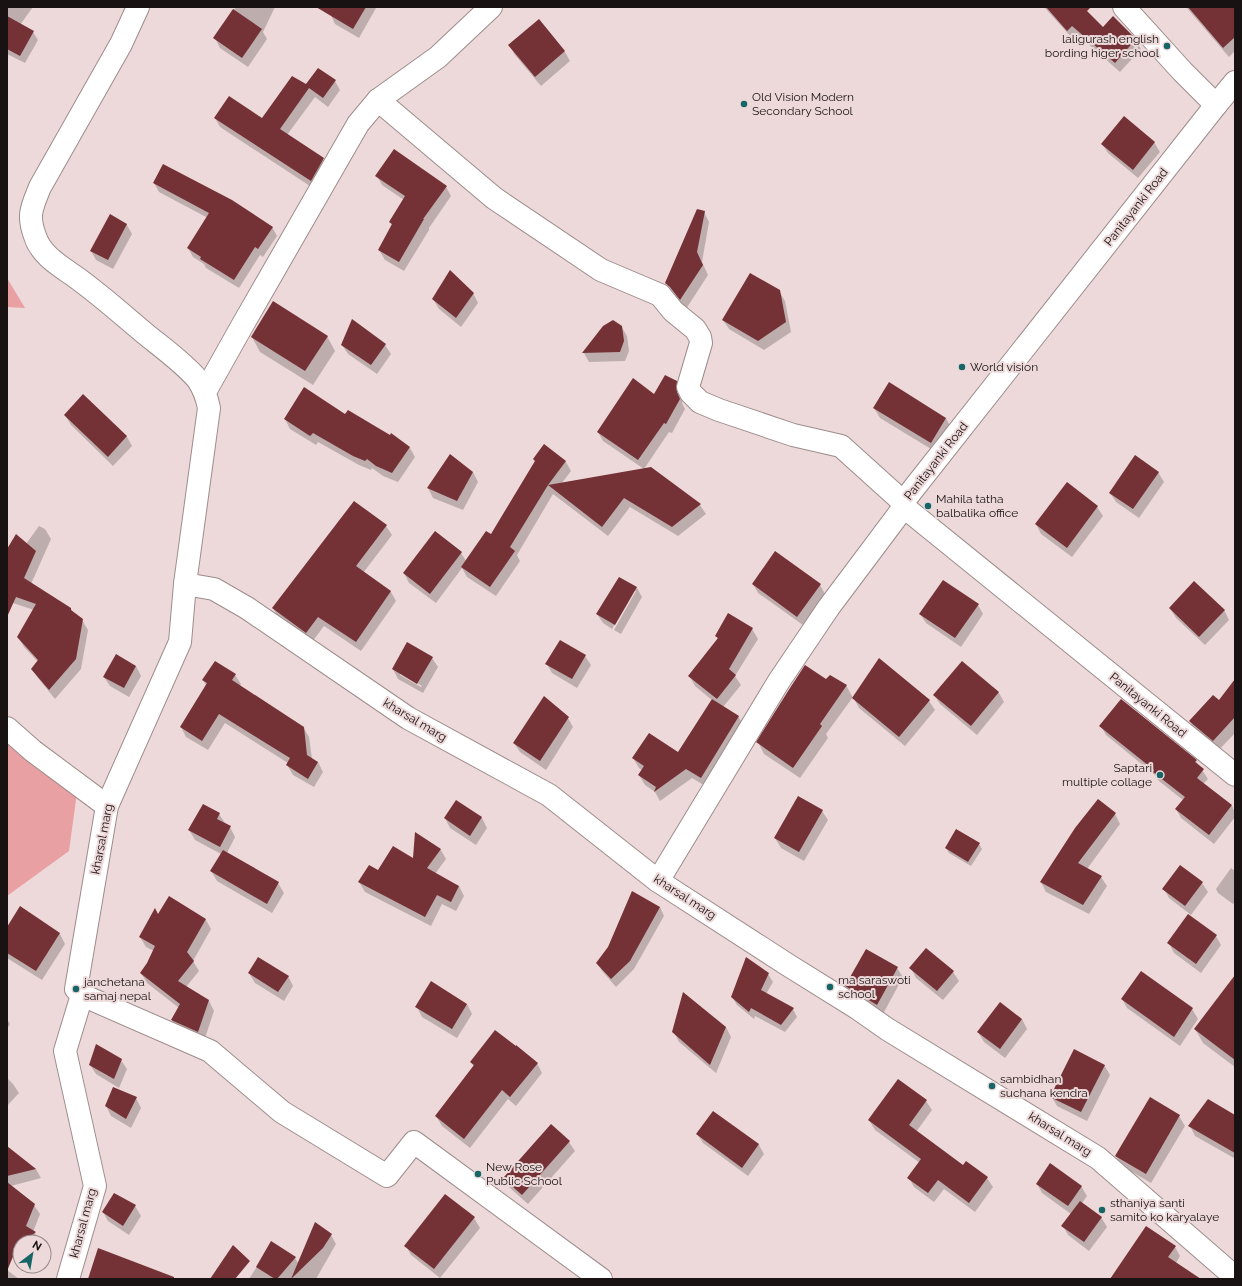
<svg xmlns="http://www.w3.org/2000/svg" width="1242" height="1286" font-family="Raleway,sans-serif">
	<style>
		.green { fill: #e8a0a2 }
		.shadow { fill: #0003; fill-rule: evenodd }
		.building { fill: #743136 }
		.lines { fill: none; stroke-linecap: round; stroke-linejoin: round }
		.minor-casing { stroke: #9e8c8c; stroke-width: 24 }
		.minor { stroke: #fff; stroke-width: 22 }
		.poi-dot { fill: #166567; stroke: #edd9d9; stroke-width: 1.5 }
		.labels { text-anchor: middle; dominant-baseline: central; stroke-width: 4; stroke-linejoin: round; paint-order: stroke }
		.poi-label { font-size: 12px; fill: #191212; stroke: #edd9d9; text-anchor: start }
		.street-label { font-size: 12px; fill: #191212; stroke: #edd9d9 }
	</style>
	<rect width="100%" height="100%" fill="#edd9d9"/>
	<g class="green">
		<path d="M7,278l18,30 -18,-1z"/>
		<path d="M7,727l71,58 -9,66 -62,45z"/>
	</g>
	<g class="shadow">
		<path d="M7,7h26l-13,18 13,7 5,8 -13,23 -18,-9z"/>
		<path d="M236,7h39l-12,25 4,7 -19,28 -28,-19 -5,-10z"/>
		<path d="M327,7h49v1l-17,30 -24,-14z"/>
		<path d="M1044,7h37l22,22 32,11 6,9 -21,23 -42,-37 -5,4z"/>
		<path d="M1186,7h49v44l-6,6z"/>
		<path d="M538,21l27,31 5,9 -29,25 -26,-31 -6,-10z"/>
		<path d="M335,81l5,9 -12,17 -13,-10 -28,38 36,24 6,9 -13,22 -96,-63 -5,-9 47,1 45,-33z"/>
		<path d="M1154,142l6,10 -22,26 -30,-25 -6,-9z"/>
		<path d="M377,176l69,11 5,9 -22,32v2l-25,41 -19,-11 -6,-10 13,-25 -2,-3 14,-22 -22,-15z"/>
		<path d="M154,183l118,44 5,9 -14,21 -3,-2 -21,33 -33,-20 -2,-4 -11,-7 -5,-9 20,-30 -49,-26z"/>
		<path d="M704,212l5,10 -7,40 6,13 -22,34 -10,-12 -5,-4 -5,-10z"/>
		<path d="M110,215l17,10 5,9 -19,35 -17,-9 -5,-9z"/>
		<path d="M779,291l6,10 6,31 -27,18 -35,-21 -6,-9z"/>
		<path d="M473,293l5,10 -17,24 -22,-18 -6,-10z"/>
		<path d="M604,326h17l6,10 2,15 -4,10 -36,1 -5,-9z"/>
		<path d="M327,336l8,15 -22,34 -53,-33 -8,-15z"/>
		<path d="M342,345h43l6,9 -14,20 -29,-20z"/>
		<path d="M676,382l6,10v11l3,6 -13,24 -3,-1 -25,37 -41,-28 -5,-9z"/>
		<path d="M83,395l44,42 5,9 -19,20 -42,-41 -6,-10z"/>
		<path d="M874,408l72,10 5,10 -15,24 -56,-34z"/>
		<path d="M346,415l45,21v-1l19,13 5,9 -17,25 -15,-6 -11,-8 -1,2 -12,-5 -41,-23 -2,3 -26,-16 -5,-10z"/>
		<path d="M544,446l22,16 5,9 -9,12 88,-15 50,37 6,9 -28,22 -48,-29 -22,29 -55,-42 -36,61 3,6 -24,35 -29,-19 -5,-9 -26,35 -27,-20 -5,-10 57,-20 5,8 25,-25z"/>
		<path d="M473,472l5,10 -15,28 -30,-12 -5,-10z"/>
		<path d="M1158,472l6,10 -25,36 -23,-16 -6,-9z"/>
		<path d="M1067,484l30,23 6,9 -31,41 -31,-23 -5,-10z"/>
		<path d="M39,526l6,3 6,10 -20,45 40,25 2,4 9,7 6,10 -7,39 -26,30 -17,-21 -6,-9 6,-7 -14,-15 -6,-10 16,-27 -27,-9v-50l19,-7z"/>
		<path d="M386,526l6,9 -29,38 28,19 5,9 -35,50 -37,-25 -12,16 -34,-25 -5,-9z"/>
		<path d="M753,584l67,1 5,9 -22,31 -45,-32z"/>
		<path d="M637,588l5,9 -21,37 -7,-4 22,-39h-2l-22,38 -9,-6 -6,-9z"/>
		<path d="M978,605l5,9 -22,33 -35,-24 -6,-9z"/>
		<path d="M1170,608l54,2 5,10 -24,25 -29,-27z"/>
		<path d="M752,629l6,10 -23,37 6,9 -18,22 15,9 6,10 -37,61 -15,-9 -32,23 -5,-9 -10,-7 -6,-10 3,-5 -3,-2 -6,-10 46,-5 33,-53 -17,-14 -5,-9 28,-38 -2,-3z"/>
		<path d="M585,656l6,9 -14,23 -25,-15 -5,-9z"/>
		<path d="M432,658l6,9 -15,26 -25,-14 -5,-10zM400,673l22,13 -1,1 -21,-12z"/>
		<path d="M962,662l37,31 5,9 -27,33 -37,-31 -6,-9z"/>
		<path d="M136,666l5,10 -12,21 -19,-11 -6,-9z"/>
		<path d="M235,675l6,9 -2,3 64,40 6,10 3,22 6,3 5,10 -9,15 -21,-12 -6,-10 1,-2 -63,-40 -17,27 -22,-13 -5,-10 25,-42 -3,-5z"/>
		<path d="M827,681l19,4 7,13 76,3 6,9 -30,36 -46,-38 -6,-11 -27,37 2,4 -28,40 -36,-24 -6,-12z"/>
		<path d="M1235,716v17l-16,17 -24,-19 -5,-10z"/>
		<path d="M568,718l5,9 -27,43 -26,-18 -6,-9z"/>
		<path d="M1101,726l95,35 12,18 -5,5 29,22 3,6v5l-21,27 -33,-26 -5,-9 7,-9 -24,-19 -4,-6 -49,-40z"/>
		<path d="M456,801l26,17 5,10 -11,17 -26,-17 -5,-10z"/>
		<path d="M822,811l6,9 -24,41 -23,-13 -6,-10z"/>
		<path d="M219,814l6,9 5,4 5,10 -8,16 51,30 6,10 -12,20 -55,-32 -6,-10 10,-17 -26,-14 -6,-10z"/>
		<path d="M1115,814l5,10 -33,45 14,8 6,9 -18,28 -43,-22 -5,-10z"/>
		<path d="M979,844l3,5 -11,17 -22,-13 -3,-5z"/>
		<path d="M441,850l5,9 -11,15 24,12 5,10 -8,15 -14,-7 -11,22 -66,-34 -6,-10 20,-10z"/>
		<path d="M1231,868l4,3v31l-2,2 -15,-11 -2,-4z"/>
		<path d="M1202,883l6,9 -17,23 -22,-17 -5,-9z"/>
		<path d="M169,898l37,22 5,9 -18,32 6,10 -13,16 23,14 5,10 -10,30 -26,-11 -6,-10 7,-12 -32,-25 -6,-10 7,-9 6,-13 -8,-4 -6,-10 19,-21z"/>
		<path d="M660,907l4,9 -30,53 -18,18 -14,-16 -5,-8 12,-16z"/>
		<path d="M20,908l40,26 5,10 -23,36 -35,-22v-29z"/>
		<path d="M1216,936l5,9 -20,28 -27,-20 -5,-10z"/>
		<path d="M897,968l6,9 -20,37 -31,-19 -6,-9z"/>
		<path d="M911,968l42,4 6,9 -16,19 -27,-22z"/>
		<path d="M249,973l39,3 5,10 -9,15 -29,-18z"/>
		<path d="M768,974l5,8 -7,12 27,15 4,8 -12,15 -30,-16 -1,3 -17,-14 -5,-8z"/>
		<path d="M1235,996v71l-32,-24 -8,-14z"/>
		<path d="M1122,999l70,10 6,10 -18,27 -53,-38z"/>
		<path d="M467,1004l5,10 -15,24 -35,-21 -5,-10z"/>
		<path d="M7,1019l3,5 -3,5z"/>
		<path d="M1022,1019l5,10 -22,29 -21,-16 -6,-10z"/>
		<path d="M726,1027l5,10 -15,36 -37,-31 -5,-10z"/>
		<path d="M121,1060l6,9 -8,19 -23,-14 -6,-9z"/>
		<path d="M471,1062l66,1 5,10 -26,33 -8,-7 -38,49 -28,-22 -6,-10 38,-49z"/>
		<path d="M1104,1065l6,10 -23,46 -30,-15 -5,-9z"/>
		<path d="M7,1078l6,6 6,9 -12,13z"/>
		<path d="M113,1089l23,9 5,10 -10,20 -20,-12 -5,-10z"/>
		<path d="M926,1101l6,9 -16,22 47,35 24,11 6,9 -18,25 -31,-23 -10,13 -20,-15 -5,-9 11,-15 -45,-33 -6,-10z"/>
		<path d="M713,1112l46,33 5,9 -16,22 -45,-33 -6,-9z"/>
		<path d="M1179,1116l6,10 -34,57 -29,-17 -6,-10z"/>
		<path d="M1235,1116v40l-1,2 -39,-22 -5,-10z"/>
		<path d="M569,1142l6,9 -47,53 -18,-16 -6,-10z"/>
		<path d="M7,1147l29,22 5,9 -30,8 23,19 6,9 -7,18 2,1 5,9h-20l-1,17 -12,-8z"/>
		<path d="M1037,1184l44,2 6,10 -5,7 19,14 6,10 -18,24 -21,-16 -5,-9 8,-12 -29,-21z"/>
		<path d="M135,1206l6,10 -12,19 -21,-14 -5,-9z"/>
		<path d="M474,1218l6,10 -40,50 -29,-23 -5,-9z"/>
		<path d="M331,1235l5,9 -20,35h-67l23,-36 23,15 4,6z"/>
		<path d="M1175,1247l5,9 -4,7 23,16h-88z"/>
		<path d="M7,1270l12,9h-12z"/>
	</g>
	<g class="building">
		<path d="M316,7h50l-13,22z"/>
		<path d="M1046,7h45l-4,4 16,16 10,-11 23,23 -21,24 -43,-37 -5,5z"/>
		<path d="M1188,7h47v30l-12,11z"/>
		<path d="M233,9l29,20 -20,29 -29,-20z"/>
		<path d="M7,16l27,15 -14,25 -13,-7z"/>
		<path d="M539,19l26,32 -30,26 -27,-32z"/>
		<path d="M318,68l18,12 -13,18 -14,-10 -29,41 44,29 -13,23 -97,-63 15,-22 33,22 30,-42 14,8z"/>
		<path d="M1124,116l31,26 -22,28 -32,-26z"/>
		<path d="M394,149l53,37 -24,33h1l-25,43 -21,-12 14,-26 -3,-2 16,-26 -30,-20z"/>
		<path d="M163,164l69,36 41,27 -15,22 -3,-2 -21,33 -34,-21 1,-2 -14,-9 22,-35 -56,-30z"/>
		<path d="M697,209l8,2 -8,41 6,13 -23,35 -10,-13 -5,-4z"/>
		<path d="M110,214l17,10 -19,36 -18,-9z"/>
		<path d="M450,270l24,23 -18,25 -24,-19z"/>
		<path d="M750,273l30,17 6,32 -28,19 -36,-21z"/>
		<path d="M273,301l55,35 -23,35 -54,-34z"/>
		<path d="M352,319l34,25 -15,21 -30,-20z"/>
		<path d="M613,320l9,6 2,15 -4,11 -38,1 21,-27z"/>
		<path d="M665,375l12,6v11l3,7 -14,25 -2,-1 -26,37 -41,-28 36,-54 21,16z"/>
		<path d="M889,382l57,36 -15,25 -58,-35z"/>
		<path d="M304,387l41,27 3,-4 42,25 1,-2 19,14 -18,26 -16,-7 -9,-7 -2,2 -12,-5 -40,-23 -3,3 -26,-17z"/>
		<path d="M83,394l44,42 -19,21 -44,-42z"/>
		<path d="M544,444l22,17 -18,24 103,-18 50,37 -29,23 -48,-29 -22,29 -54,-42 -38,62 5,4 -25,36 -29,-20 25,-36 5,3 44,-73 -2,-2z"/>
		<path d="M450,454l23,18 -16,29 -30,-13z"/>
		<path d="M1135,455l24,17 -26,37 -24,-16z"/>
		<path d="M1067,482l31,24 -31,42 -32,-24z"/>
		<path d="M354,501l33,24 -31,41 35,25 -35,51 -38,-25 -12,16 -34,-25z"/>
		<path d="M435,531l27,21 -32,42 -27,-21z"/>
		<path d="M16,534l20,17 -12,27 47,30v2l12,9 -7,40 -27,31 -18,-21 7,-9 -21,-23 19,-33 -20,-7 -9,20v-68z"/>
		<path d="M775,551l46,33 -24,33 -45,-33z"/>
		<path d="M619,577l18,10 -22,38 -19,-11z"/>
		<path d="M943,580l36,24 -24,34 -36,-24z"/>
		<path d="M1194,581l31,29 -26,27 -30,-29z"/>
		<path d="M728,613l25,15 -24,41 7,6 -19,24 -29,-23 30,-38 -3,-2z"/>
		<path d="M560,640l26,15 -14,24 -27,-15z"/>
		<path d="M407,642l26,15 -16,27 -25,-15z"/>
		<path d="M116,654l20,12 -12,22 -21,-11z"/>
		<path d="M879,658l51,42 -31,37 -47,-39z"/>
		<path d="M215,661l21,13 -4,6 72,47 3,28 11,7 -10,17 -22,-14 4,-7 -71,-44 -17,27 -22,-14 27,-44 -5,-3z"/>
		<path d="M962,661l37,31 -28,34 -38,-31z"/>
		<path d="M805,665l21,14 4,-4 17,10 -27,39 2,2 -29,42 -37,-26 34,-54z"/>
		<path d="M1235,679v38l-22,24 -24,-20 24,-26 6,5z"/>
		<path d="M544,696l25,21 -29,44 -27,-18z"/>
		<path d="M712,699l27,17 -38,62 -15,-9 -32,23 2,-5 -18,-12 6,-9 -12,-8 17,-25 29,19z"/>
		<path d="M1121,699l76,61 -2,2 9,7 -7,9 35,27 -23,30 -34,-26 10,-12 -32,-25 1,-2 -55,-44z"/>
		<path d="M798,796l25,14 -24,42 -25,-14z"/>
		<path d="M1098,799l18,14 -38,50 24,13 -19,29 -43,-23 35,-54z"/>
		<path d="M456,800l26,17 -12,19 -26,-18z"/>
		<path d="M203,804l17,9 -3,6 14,7 -11,21 -32,-17z"/>
		<path d="M956,829l24,14 -12,19 -23,-14z"/>
		<path d="M415,832l26,17 -14,19 32,18 -8,16 -14,-7 -12,22 -67,-35 11,-17 9,5 15,-24 20,12z"/>
		<path d="M223,850l56,32 -12,22 -57,-33z"/>
		<path d="M1180,865l23,17 -18,24 -23,-17z"/>
		<path d="M632,891l28,16 -30,54 -19,18 -15,-16 12,-16z"/>
		<path d="M169,896l37,23 -19,33 7,9 -16,20 31,19 -11,32 -27,-12 9,-16 -40,-31 7,-10 8,-17 -16,-9 16,-29 3,6z"/>
		<path d="M20,906l40,27 -24,38 -29,-18v-26z"/>
		<path d="M1188,914l29,21 -21,29 -29,-21z"/>
		<path d="M926,948l28,23 -17,20 -28,-23z"/>
		<path d="M866,949l32,18 -21,38 -32,-19z"/>
		<path d="M258,957l31,19 -11,16 -30,-19z"/>
		<path d="M746,957l23,16 -8,17 33,18 -13,17 -30,-17 -2,4 -18,-15z"/>
		<path d="M1141,971l52,37 -19,29 -53,-38z"/>
		<path d="M1235,975v85l-41,-31z"/>
		<path d="M431,981l36,23 -15,25 -37,-22z"/>
		<path d="M683,992l43,35 -16,38 -38,-33z"/>
		<path d="M1000,1002l22,17 -22,30 -23,-17z"/>
		<path d="M495,1030l21,16v-1l22,18 -28,34 -8,-7 -38,49 -29,-23 39,-51 -4,-3z"/>
		<path d="M96,1044l26,15 -8,20 -25,-14z"/>
		<path d="M1074,1049l31,16 -24,47 -31,-15z"/>
		<path d="M898,1079l29,21 -18,25 54,40 3,-4 22,16 -19,26 -31,-23 -10,13 -21,-15 14,-19 -53,-39z"/>
		<path d="M113,1087l24,10 -11,22 -21,-13z"/>
		<path d="M1150,1097l30,18 -34,59 -31,-18z"/>
		<path d="M1208,1099l27,16v38l-47,-27z"/>
		<path d="M713,1111l46,33 -17,24 -46,-34z"/>
		<path d="M551,1124l19,17 -48,54 -19,-17z"/>
		<path d="M7,1146l29,23 -29,7z"/>
		<path d="M1050,1163l32,23 -14,20 -32,-22z"/>
		<path d="M7,1182l28,22 -9,22 10,6 -13,10h-3v3l-3,2 -10,24z"/>
		<path d="M114,1193l22,12 -13,21 -21,-14z"/>
		<path d="M445,1194l30,23 -41,52 -30,-23z"/>
		<path d="M1080,1201l22,16 -18,25 -23,-16z"/>
		<path d="M315,1222l17,12 -9,14 -32,31z"/>
		<path d="M1146,1226l30,20 -8,11 33,22h-91z"/>
		<path d="M271,1241l25,16 -19,22h-2l-19,-12z"/>
		<path d="M233,1245l17,16 -15,18h-25z"/>
		<path d="M98,1248l76,29v2h-86z"/>
	</g>
	<g class="lines">
		<defs>
			<g id="minor">
				<path d="M1124,7l58,64 34,34"/>
				<path d="M1235,82l-19,23 -313,397 1,5 331,268"/>
				<path d="M378,100l116,98 107,72 59,25 13,16 22,18 5,8 1,6 -13,44 3,6 9,9 19,8 74,25 48,11 62,56"/>
				<path d="M205,392l37,-66 116,-202 20,-24 60,-43 53,-50"/>
				<path d="M185,584l29,5 33,19 161,110 141,77 109,86 130,84 69,43 30,21 211,129 137,119"/>
				<path d="M7,728l26,23 74,55"/>
				<path d="M658,881l121,-200 50,-74 75,-100"/>
				<path d="M82,995l128,56 72,61 105,64 27,-34 187,137"/>
				<path d="M68,1279l27,-93 -30,-135 17,-56 -6,-6 31,-183 73,-164 5,-58 24,-176c-2,-10 -5,-19 -11,-28 -12,-15 -35,-32 -50,-44 -23,-19 -46,-40 -71,-58 -15,-11 -36,-22 -42,-42 -8,-21 -3,-29 5,-49l81,-143 17,-37"/>
			</g>
		</defs>
		<use href="#minor" class="minor-casing"/>
		<use href="#minor" class="minor"/>
	</g>
	<g class="poi-dot">
		<circle cx="1167" cy="46" r="4"/>
		<circle cx="744" cy="104" r="4"/>
		<circle cx="962" cy="367" r="4"/>
		<circle cx="928" cy="506" r="4"/>
		<circle cx="1160" cy="775" r="4"/>
		<circle cx="830" cy="987" r="4"/>
		<circle cx="76" cy="989" r="4"/>
		<circle cx="992" cy="1086" r="4"/>
		<circle cx="478" cy="1174" r="4"/>
		<circle cx="1102" cy="1210" r="4"/>
	</g>
	<g class="labels">
		<g class="poi-label">
			<text x="1159" y="39" text-anchor="end">laligurash english<tspan x="1159" dy="14">bording higer school</tspan></text>
			<text x="752" y="97">Old Vision Modern<tspan x="752" dy="14">Secondary School</tspan></text>
			<text x="970" y="367">World vision</text>
			<text x="936" y="499">Mahila tatha<tspan x="936" dy="14">balbalika office</tspan></text>
			<text x="1152" y="768" text-anchor="end">Saptari<tspan x="1152" dy="14">multiple collage</tspan></text>
			<text x="838" y="980">ma saraswoti<tspan x="838" dy="14">school</tspan></text>
			<text x="84" y="982">janchetana<tspan x="84" dy="14">samaj nepal</tspan></text>
			<text x="1000" y="1079">sambidhan<tspan x="1000" dy="14">suchana kendra</tspan></text>
			<text x="486" y="1167">New Rose<tspan x="486" dy="14">Public School</tspan></text>
			<text x="1110" y="1203">sthaniya santi<tspan x="1110" dy="14">samito ko karyalaye</tspan></text>
		</g>
		<g class="street-label">
			<text transform="translate(1136 207) rotate(-52)">Panitayanki Road</text>
			<text transform="translate(936 461) rotate(-52)">Panitayanki Road</text>
			<text transform="translate(1148 705) rotate(39)">Panitayanki Road</text>
			<text transform="translate(415 720) rotate(31)">kharsal marg</text>
			<text transform="translate(102 839) rotate(-79)">kharsal marg</text>
			<text transform="translate(685 897) rotate(33)">kharsal marg</text>
			<text transform="translate(1060 1134) rotate(32)">kharsal marg</text>
			<text transform="translate(83 1223) rotate(-75)">kharsal marg</text>
		</g>
	</g>
	<rect width="1242" height="1286" fill="none" stroke="#191212" stroke-width="16"/>
	<g transform="translate(32 1254) rotate(31)"><circle r="19" fill="#edd9d9" stroke="#988989"/>
	<path d="M0-3L7 15L0 10L-7 15Z" fill="#166567"/>
	<text y="-6" font-size="11" font-weight="bold" text-anchor="middle" fill="#191212">N</text>
	</g>
</svg>
